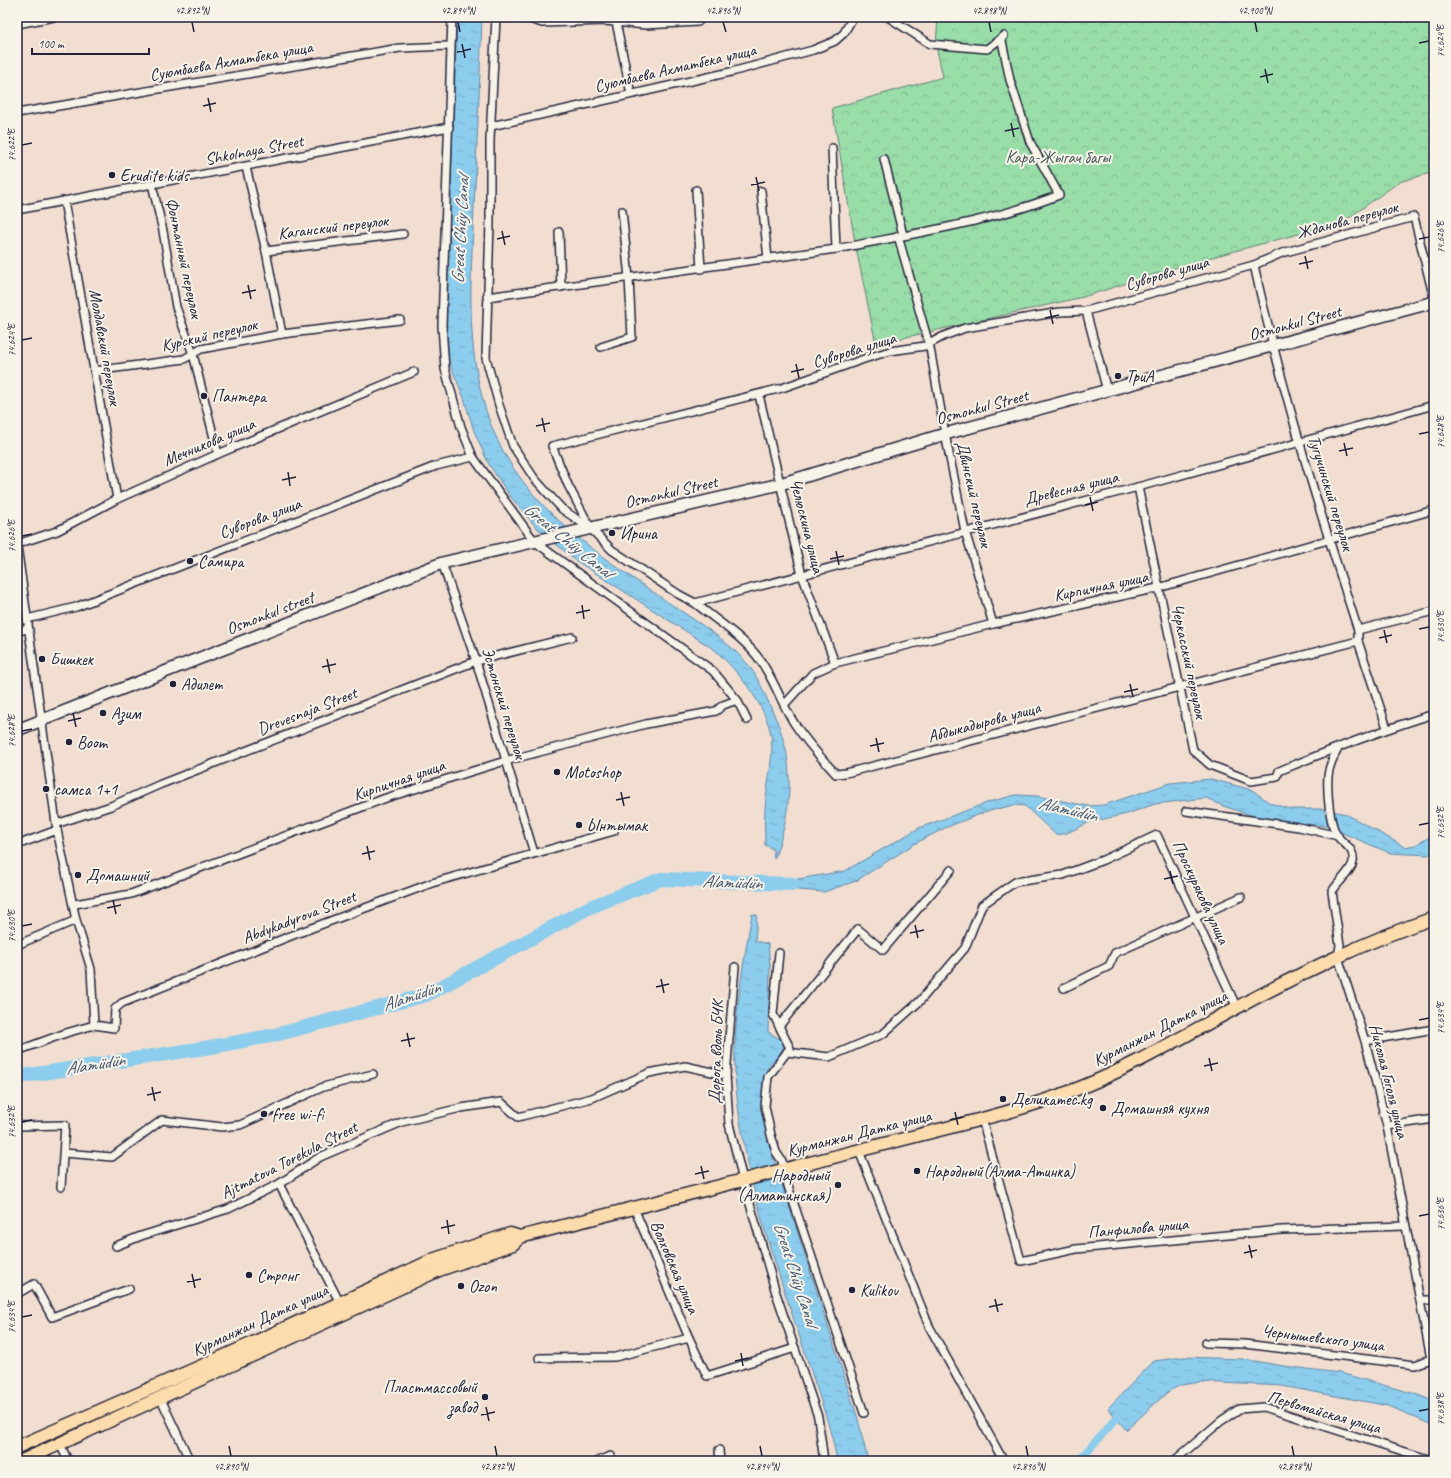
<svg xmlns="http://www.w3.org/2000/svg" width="1451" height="1478" font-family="Caveat,sans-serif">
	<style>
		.grass { fill: url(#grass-tufts); stroke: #5e8072 }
		.park { fill: url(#park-crowns); stroke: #5e8072 }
		.water { fill: url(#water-ripples); stroke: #6288a6 }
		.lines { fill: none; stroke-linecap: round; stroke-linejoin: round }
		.canal { stroke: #8ccced; stroke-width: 8 }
		.river { stroke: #8ccced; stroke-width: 14 }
		.street-casing { stroke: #22223b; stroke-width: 10 }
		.secondary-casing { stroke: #22223b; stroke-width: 14 }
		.primary-casing { stroke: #22223b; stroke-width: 15 }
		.street { stroke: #f7f3e8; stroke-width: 7 }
		.secondary { stroke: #f7f3e8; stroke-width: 11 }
		.primary { stroke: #fcdcac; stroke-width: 12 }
		.ticks { fill: none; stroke: #22223b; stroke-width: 1.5 }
		.poi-dot { fill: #22223b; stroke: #f7f3e8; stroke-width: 1.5 }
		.labels { text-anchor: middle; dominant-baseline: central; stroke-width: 4; stroke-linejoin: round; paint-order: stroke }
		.street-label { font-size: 17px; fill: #22223b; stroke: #f7f3e8 }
		.park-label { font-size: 17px; fill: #465a5c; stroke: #f7f3e8 }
		.poi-label { font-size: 17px; fill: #22223b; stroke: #f7f3e8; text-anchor: start }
		.water-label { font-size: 18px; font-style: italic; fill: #425570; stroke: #f7f3e8 }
		.neatline { fill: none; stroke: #22223b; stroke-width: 1.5 }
		.ticks-label { font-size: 10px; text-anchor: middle; fill: #22223b }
	</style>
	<defs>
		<pattern id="grass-tufts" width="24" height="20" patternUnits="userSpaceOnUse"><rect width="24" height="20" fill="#99dda9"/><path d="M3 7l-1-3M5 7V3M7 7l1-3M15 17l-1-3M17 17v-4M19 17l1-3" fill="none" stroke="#84bd92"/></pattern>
		<pattern id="park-crowns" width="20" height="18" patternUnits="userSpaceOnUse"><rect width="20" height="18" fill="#99dda9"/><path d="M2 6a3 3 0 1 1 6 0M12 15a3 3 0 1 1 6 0" fill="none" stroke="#84bd92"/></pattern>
		<pattern id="water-ripples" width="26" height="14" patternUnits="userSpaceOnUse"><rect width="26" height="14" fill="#8ccced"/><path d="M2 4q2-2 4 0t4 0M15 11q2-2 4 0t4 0" fill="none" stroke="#78afcc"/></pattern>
	</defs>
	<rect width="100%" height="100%" fill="#f1ded1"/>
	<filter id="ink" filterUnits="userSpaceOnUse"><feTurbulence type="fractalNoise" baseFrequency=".025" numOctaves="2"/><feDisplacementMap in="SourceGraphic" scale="8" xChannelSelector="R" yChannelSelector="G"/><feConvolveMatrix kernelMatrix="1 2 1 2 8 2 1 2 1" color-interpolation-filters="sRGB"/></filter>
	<g filter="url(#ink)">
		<path class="grass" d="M545,17h148l-5,3 -39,3 -45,-5z"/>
		<path class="park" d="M938,17h496v155l-35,10 -56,40 -153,41 -107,34 -207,47 -20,-96 -24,-140 111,-31 -7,-32z"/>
		<g class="water">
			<path d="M457,17h25c-2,63 -5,127 -8,190 -3,74 -10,147 17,218 32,84 113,133 184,182 24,16 50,32 70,54 11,12 17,27 24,42 4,10 10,21 13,32 13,39 7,86 -8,124l-1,-10 -8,-4c0,-12 -1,-24 0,-36 1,-22 11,-59 5,-79 -8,-30 -33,-59 -55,-80l-140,-90 -38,-32 -27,-32 -22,-33 -14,-32 -10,-33 -16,-39 -2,-41z"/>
			<path d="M1211,779l41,11 18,13 20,6h33l23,5 59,33 10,-2 19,-10v16l-6,4 -38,-2 -64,-27 -60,-6 -43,-14 -17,-8 -51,6 -28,10 -37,8 -23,11 -11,2 -31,-29 -11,-1 -29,7 -40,16 -29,15 -60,38 -15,5 -17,6 -51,-4 2,-9 17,1 53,-9 74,-43 73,-27 24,-6 21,1 51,10 16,-1 66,-22z"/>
			<path d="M752,914l5,1 -2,26 13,3 2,22 -2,66 15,9c3,13 -13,19 -17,30v46l4,30 88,272 10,42h-31c-5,-29 -15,-57 -24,-84 -13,-40 -27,-80 -40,-121 -17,-51 -32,-114 -37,-168 -5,-56 6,-118 16,-174z"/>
			<path d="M1183,1357l60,2 40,7 57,7 79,22 15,6v25l-45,-20 -107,-20 -81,-4 -20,3 -12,6 -43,39 -18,-22 46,-47z"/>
		</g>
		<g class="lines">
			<path class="canal" d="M1078,1461l45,-50"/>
			<path class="river" d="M17,1077l194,-30 64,-12 151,-40 162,-87 73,-29 132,5"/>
			<defs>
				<g id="street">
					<path d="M452,17l-10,309 3,43 16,58 12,30 62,85 178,129 24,29 10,20"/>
					<path d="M496,17l-6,123v82l-4,136 13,47 14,41 21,32 28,31 29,20 21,21 66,44 17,9 443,-116 296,-82"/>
					<path d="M501,17l29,2 12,4 63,-2 40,4 53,-3 4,-5"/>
					<path d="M888,17l42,27 57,5 17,-13"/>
					<path d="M616,22l15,72"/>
					<path d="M17,24l37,-7"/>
					<path d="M17,113l383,-65 50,-2"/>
					<path d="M491,126l244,-55 78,-21 22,-9 9,-8 9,-16"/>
					<path d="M884,159l19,76"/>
					<path d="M246,167l20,84 16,83"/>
					<path d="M152,184l11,47 13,76 17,47 25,100"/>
					<path d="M696,190l5,79"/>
					<path d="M761,191l7,68"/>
					<path d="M64,201l53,298"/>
					<path d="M17,210l432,-83"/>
					<path d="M559,232l2,55"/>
					<path d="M898,236l32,112 15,86 20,97 28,93"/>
					<path d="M836,249c74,-15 152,-26 223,-54l-29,-53 -20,-62 -8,-39"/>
					<path d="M266,251l137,-17"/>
					<path d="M1254,265c27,123 65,245 104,365v11l29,87"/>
					<path d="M487,297l349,-48 -4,-101"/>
					<path d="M1086,311l21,80"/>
					<path d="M601,347l31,-10 -3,-59 -7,-67"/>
					<path d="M94,371l90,-12 17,-10 81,-15 118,-14"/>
					<path d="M759,395l43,180 33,88"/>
					<path d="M1138,487l55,263 17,15 41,16 26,-4 2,-6c51,-21 102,-41 155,-57"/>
					<path d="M590,527l-22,-42 -16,-39 230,-58 82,-29 26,-8 35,-5 19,-10 21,-8 95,-16 26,-1 168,-46 28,-12 132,-36 20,82"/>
					<path d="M17,544l40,-13 60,-32 101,-45 196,-82"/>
					<path d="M17,546l40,284 19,90 15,49 3,56"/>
					<path d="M442,563l34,98 58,192"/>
					<path d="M695,603c21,17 45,32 62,53 16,20 23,45 37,67 12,18 27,35 42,51l10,-1 512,-132"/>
					<path d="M27,619l49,-12 360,-141 37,-9"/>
					<path d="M1358,630l76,-19"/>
					<path d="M17,631l11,-2"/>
					<path d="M785,704l28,-31 22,-10 158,-39 165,-36 276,-78"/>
					<path d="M1339,747c-5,9 -10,18 -11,29 -1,15 1,49 10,61 7,8 17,12 15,25 -2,11 -16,20 -21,30l8,53 -2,12 27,84 22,85 44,233"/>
					<path d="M1186,811l113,16 39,9"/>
					<path d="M56,824l55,-18 50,-22 315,-123 96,-24"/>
					<path d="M17,845l40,-15"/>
					<path d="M75,904l56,-10 255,-96 119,-37 141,-37 70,-13 7,-6 14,-5"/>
					<path d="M17,945l59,-25"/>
					<path d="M779,953l-6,61 17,34 -22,29 -3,29 6,29 5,17 6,9 6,25 76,227"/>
					<path d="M735,967l-9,108 3,49 14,56 33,113 42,124 6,44"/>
					<path d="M1064,988l45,-22 6,-13 126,-56"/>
					<path d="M779,1026l79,-97 25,21 68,-80"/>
					<path d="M1365,1041l69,-12"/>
					<path d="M17,1051l49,-18 28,-8 20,3 1,-19 7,-6 171,-68 139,-52 182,-52"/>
					<path d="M787,1052l42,5 54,-23 37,-33 45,-53 17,-43 33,-23 48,-7 40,-15 54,-25 80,173"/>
					<path d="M982,1119l39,142 55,-12 205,-19 124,-4"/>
					<path d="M17,1126l48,-1 -4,62"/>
					<path d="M1387,1126l47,-7"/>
					<path d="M859,1151l70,175 74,134"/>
					<path d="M64,1153l48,4 50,-37 60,7 18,-2 83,-38 50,-13"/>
					<path d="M279,1184l62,121"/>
					<path d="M634,1208l55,130 18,38 88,-28"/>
					<path d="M116,1246l25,-10 87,-27 51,-25 41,-27 82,-35 59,-14 40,-6 17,15 74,-19 57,-25 36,-7 41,9"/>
					<path d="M17,1294l17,-10 18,33 77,-28"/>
					<path d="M1420,1300h14"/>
					<path d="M1206,1343l39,1 170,21 16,-6 2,2"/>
					<path d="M539,1358l76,-1 74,-19"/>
					<path d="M160,1397l30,64"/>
					<path d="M60,1444l8,17"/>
					<path d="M719,1450l1,11"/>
					<path d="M598,1461l13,-5"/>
					<path d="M1174,1461l47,-40 18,-12 25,-2 170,54"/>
				</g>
				<path id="secondary" d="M17,730l425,-167 338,-79 165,-50 489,-132"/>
				<g id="primary">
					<path d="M17,1447l212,-93 206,-95 75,-25 10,3"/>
					<path d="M22,1461l417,-191 74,-26 7,-7 462,-118c34,-9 68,-19 100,-32 54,-22 103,-52 154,-79 64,-34 129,-67 198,-90"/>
				</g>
			</defs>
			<use href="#street" class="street-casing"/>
			<use href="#secondary" class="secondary-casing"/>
			<use href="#primary" class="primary-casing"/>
			<use href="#street" class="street"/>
			<use href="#secondary" class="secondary"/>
			<use href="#primary" class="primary"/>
		</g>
	</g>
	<path class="ticks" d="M192,22l2,10M458,22l2,10M723,22l3,10M989,22l2,10M1255,22l2,10M1419,43l10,-2M462,44l3,14M457,52l14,-3M1265,69l3,14M1260,77l13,-3M208,98l3,14M203,106l13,-3M1011,123l3,14M1005,131l14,-3M22,145l10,-2M756,177l3,14M751,185l14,-3M502,231l3,14M497,239l13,-3M1419,239l10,-2M1305,256l3,13M1299,264l14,-3M248,285l3,14M242,293l14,-3M1050,310l3,14M1045,318l14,-3M22,340l10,-2M796,364l3,14M791,372l13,-3M542,418l3,14M536,426l14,-3M1419,434l10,-2M1344,443l3,13M1339,451l14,-3M288,472l2,14M282,480l14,-3M1090,497l3,14M1085,505l13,-3M22,536l10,-2M836,551l3,14M830,559l14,-3M582,605l2,14M576,613l14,-3M1419,629l10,-2M1384,630l3,13M1379,638l13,-3M327,659l3,14M322,667l14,-3M1130,684l3,13M1124,692l14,-3M73,713l3,14M68,721l13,-3M22,731l10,-2M876,738l3,14M870,746l14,-3M621,792l3,14M616,800l14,-3M1419,825l10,-2M367,846l3,14M362,854l13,-3M1170,871l3,13M1164,879l14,-3M113,900l3,14M107,908l14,-3M915,925l3,13M22,926l10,-2M910,933l14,-3M661,979l3,14M656,987l13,-3M1419,1020l10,-2M407,1033l3,14M401,1041l14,-3M1209,1058l3,13M1204,1066l14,-3M152,1087l3,14M147,1095l14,-3M955,1112l3,13M950,1120l13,-3M22,1122l10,-2M701,1166l3,13M695,1174l14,-3M1419,1216l10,-2M447,1220l2,14M441,1228l14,-3M1249,1245l3,13M1244,1253l13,-3M192,1274l3,14M187,1282l14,-3M995,1299l3,13M989,1307l14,-3M22,1317l10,-2M741,1353l2,13M735,1361l14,-3M486,1407l3,14M1419,1411l10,-2M481,1415l14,-3M229,1446l2,10M495,1446l2,10M760,1446l2,10M1026,1446l2,10M1292,1446l2,10"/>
	<g class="poi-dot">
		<circle cx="112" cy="175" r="4"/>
		<circle cx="1118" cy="376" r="4"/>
		<circle cx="204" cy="396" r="4"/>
		<circle cx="612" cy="533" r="4"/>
		<circle cx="190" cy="561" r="4"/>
		<circle cx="42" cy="659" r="4"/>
		<circle cx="173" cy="684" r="4"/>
		<circle cx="103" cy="713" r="4"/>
		<circle cx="69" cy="742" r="4"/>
		<circle cx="557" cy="772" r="4"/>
		<circle cx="46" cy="789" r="4"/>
		<circle cx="579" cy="825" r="4"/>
		<circle cx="78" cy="875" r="4"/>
		<circle cx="1003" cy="1099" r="4"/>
		<circle cx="1103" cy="1108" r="4"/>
		<circle cx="264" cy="1114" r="4"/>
		<circle cx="917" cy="1171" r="4"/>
		<circle cx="838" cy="1185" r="4"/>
		<circle cx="249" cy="1275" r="4"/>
		<circle cx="461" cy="1286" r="4"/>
		<circle cx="852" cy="1290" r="4"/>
		<circle cx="485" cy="1397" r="4"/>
	</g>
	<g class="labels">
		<g class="street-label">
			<text transform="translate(231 61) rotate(-10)">Суюмбаева Ахматбека улица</text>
			<text transform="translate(675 68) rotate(-13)">Суюмбаева Ахматбека улица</text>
			<text transform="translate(254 150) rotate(-11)">Shkolnaya Street</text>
			<text transform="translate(1347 220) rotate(-15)">Жданова переулок</text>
			<text transform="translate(333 227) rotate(-7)">Каганский переулок</text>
			<text transform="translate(184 258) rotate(78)">Фонтанный переулок</text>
			<text transform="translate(1167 273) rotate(-16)">Суворова улица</text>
			<text transform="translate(1295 323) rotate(-15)">Osmonkul Street</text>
			<text transform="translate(209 335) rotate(-13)">Курский переулок</text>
			<text transform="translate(105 347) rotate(80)">Молдавский переулок</text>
			<text transform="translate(854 350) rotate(-17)">Суворова улица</text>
			<text transform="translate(982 407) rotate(-15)">Osmonkul Street</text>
			<text transform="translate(209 442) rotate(-23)">Мечникова улица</text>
			<text transform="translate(1071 488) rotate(-14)">Древесная улица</text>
			<text transform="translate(671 492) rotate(-13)">Osmonkul Street</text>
			<text transform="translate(1331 493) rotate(73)">Тугучинский переулок</text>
			<text transform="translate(974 494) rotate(77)">Двинский переулок</text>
			<text transform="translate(260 518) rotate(-21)">Суворова улица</text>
			<text transform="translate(807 526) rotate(76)">Челюскина улица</text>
			<text transform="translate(1101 586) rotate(-12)">Кирпичная улица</text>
			<text transform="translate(270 613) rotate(-21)">Osmonkul street</text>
			<text transform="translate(1189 661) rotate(78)">Черкасский переулок</text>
			<text transform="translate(504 703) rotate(73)">Эстонский переулок</text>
			<text transform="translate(307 711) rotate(-21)">Drevesnaja Street</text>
			<text transform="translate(984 722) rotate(-15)">Абдыкадырова улица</text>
			<text transform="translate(399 780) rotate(-19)">Кирпичная улица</text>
			<text transform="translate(1201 892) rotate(65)">Проскурякова улица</text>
			<text transform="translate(299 917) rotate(-21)">Abdykadyrova Street</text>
			<text transform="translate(1160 1028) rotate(-27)">Курманжан Датка улица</text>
			<text transform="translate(716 1052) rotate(-88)">Дорога вдоль БЧК</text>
			<text transform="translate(1389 1081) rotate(76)">Николая Гоголя улица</text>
			<text transform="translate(859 1133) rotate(-14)">Курманжан Датка улица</text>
			<text transform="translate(289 1160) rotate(-27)">Ajtmatova Torekula Street</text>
			<text transform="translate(1138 1228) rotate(-5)">Панфилова улица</text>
			<text transform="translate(675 1267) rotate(67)">Волховская улица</text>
			<text transform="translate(260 1320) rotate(-25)">Курманжан Датка улица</text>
			<text transform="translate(1323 1338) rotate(7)">Чернышевского улица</text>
			<text transform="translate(1324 1412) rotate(16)">Первомайская улица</text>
		</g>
		<g class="park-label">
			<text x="1058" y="157">Кара-Жыгач багы</text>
		</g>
		<g class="poi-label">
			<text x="120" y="175">Erudite kids</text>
			<text x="1126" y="376">ТриА</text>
			<text x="212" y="396">Пантера</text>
			<text x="620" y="533">Ирина</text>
			<text x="198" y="561">Самира</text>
			<text x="50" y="659">Бишкек</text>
			<text x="181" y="684">Адилет</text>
			<text x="111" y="713">Азим</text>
			<text x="77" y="742">Boom</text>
			<text x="565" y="772">Motoshop</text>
			<text x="54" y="789">самса 1+1</text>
			<text x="587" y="825">Ынтымак</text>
			<text x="86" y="875">Домашний</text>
			<text x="1011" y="1099">Деликатес.kg</text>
			<text x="1111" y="1108">Домашняя кухня</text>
			<text x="272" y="1114">free wi-fi</text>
			<text x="925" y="1171">Народный(Алма-Атинка)</text>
			<text x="830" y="1175" text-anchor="end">Народный<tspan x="830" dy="20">(Алматинская)</tspan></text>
			<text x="257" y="1275">Стронг</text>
			<text x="469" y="1286">Ozon</text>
			<text x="860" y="1290">Kulikov</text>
			<text x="477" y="1387" text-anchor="end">Пластмассовый<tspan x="477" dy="20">завод</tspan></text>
		</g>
		<g class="water-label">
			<text transform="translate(460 230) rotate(-87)">Great Chüy Canal</text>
			<text transform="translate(568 540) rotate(39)">Great Chüy Canal</text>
			<text transform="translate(1068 809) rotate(13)">Alamüdün</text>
			<text transform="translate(732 882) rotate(2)">Alamüdün</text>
			<text transform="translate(411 996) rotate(-19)">Alamüdün</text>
			<text transform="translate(95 1064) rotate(-9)">Alamüdün</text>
			<text transform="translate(796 1274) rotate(72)">Great Chüy Canal</text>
		</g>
	</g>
	<rect width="1451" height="1478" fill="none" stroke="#f7f3e8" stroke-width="44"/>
	<path d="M32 48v6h117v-6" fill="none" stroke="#22223b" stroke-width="2"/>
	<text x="38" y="48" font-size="12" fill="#22223b" stroke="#f7f3e8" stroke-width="3" paint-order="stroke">100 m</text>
	<rect x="22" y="22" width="1407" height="1434" class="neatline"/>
	<g class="ticks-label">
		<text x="192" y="14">42.892°N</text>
		<text x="458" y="14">42.894°N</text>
		<text x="723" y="14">42.896°N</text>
		<text x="989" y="14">42.898°N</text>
		<text x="1255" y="14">42.900°N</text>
		<text transform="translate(1440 41) rotate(-90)" y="4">74.624°E</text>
		<text transform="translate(11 145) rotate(-90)" y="4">74.622°E</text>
		<text transform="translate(1440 237) rotate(-90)" y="4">74.626°E</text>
		<text transform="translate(11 340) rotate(-90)" y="4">74.624°E</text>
		<text transform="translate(1440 432) rotate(-90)" y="4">74.628°E</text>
		<text transform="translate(11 536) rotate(-90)" y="4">74.626°E</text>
		<text transform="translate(1440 627) rotate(-90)" y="4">74.630°E</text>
		<text transform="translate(11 731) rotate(-90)" y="4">74.628°E</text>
		<text transform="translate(1440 823) rotate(-90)" y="4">74.632°E</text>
		<text transform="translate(11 926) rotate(-90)" y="4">74.630°E</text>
		<text transform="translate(1440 1018) rotate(-90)" y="4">74.634°E</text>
		<text transform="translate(11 1122) rotate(-90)" y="4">74.632°E</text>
		<text transform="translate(1440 1214) rotate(-90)" y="4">74.636°E</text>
		<text transform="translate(11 1317) rotate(-90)" y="4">74.634°E</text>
		<text transform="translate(1440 1409) rotate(-90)" y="4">74.638°E</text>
		<text x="231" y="1470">42.890°N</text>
		<text x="497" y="1470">42.892°N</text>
		<text x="762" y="1470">42.894°N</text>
		<text x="1028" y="1470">42.896°N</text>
		<text x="1294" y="1470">42.898°N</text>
	</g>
</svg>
